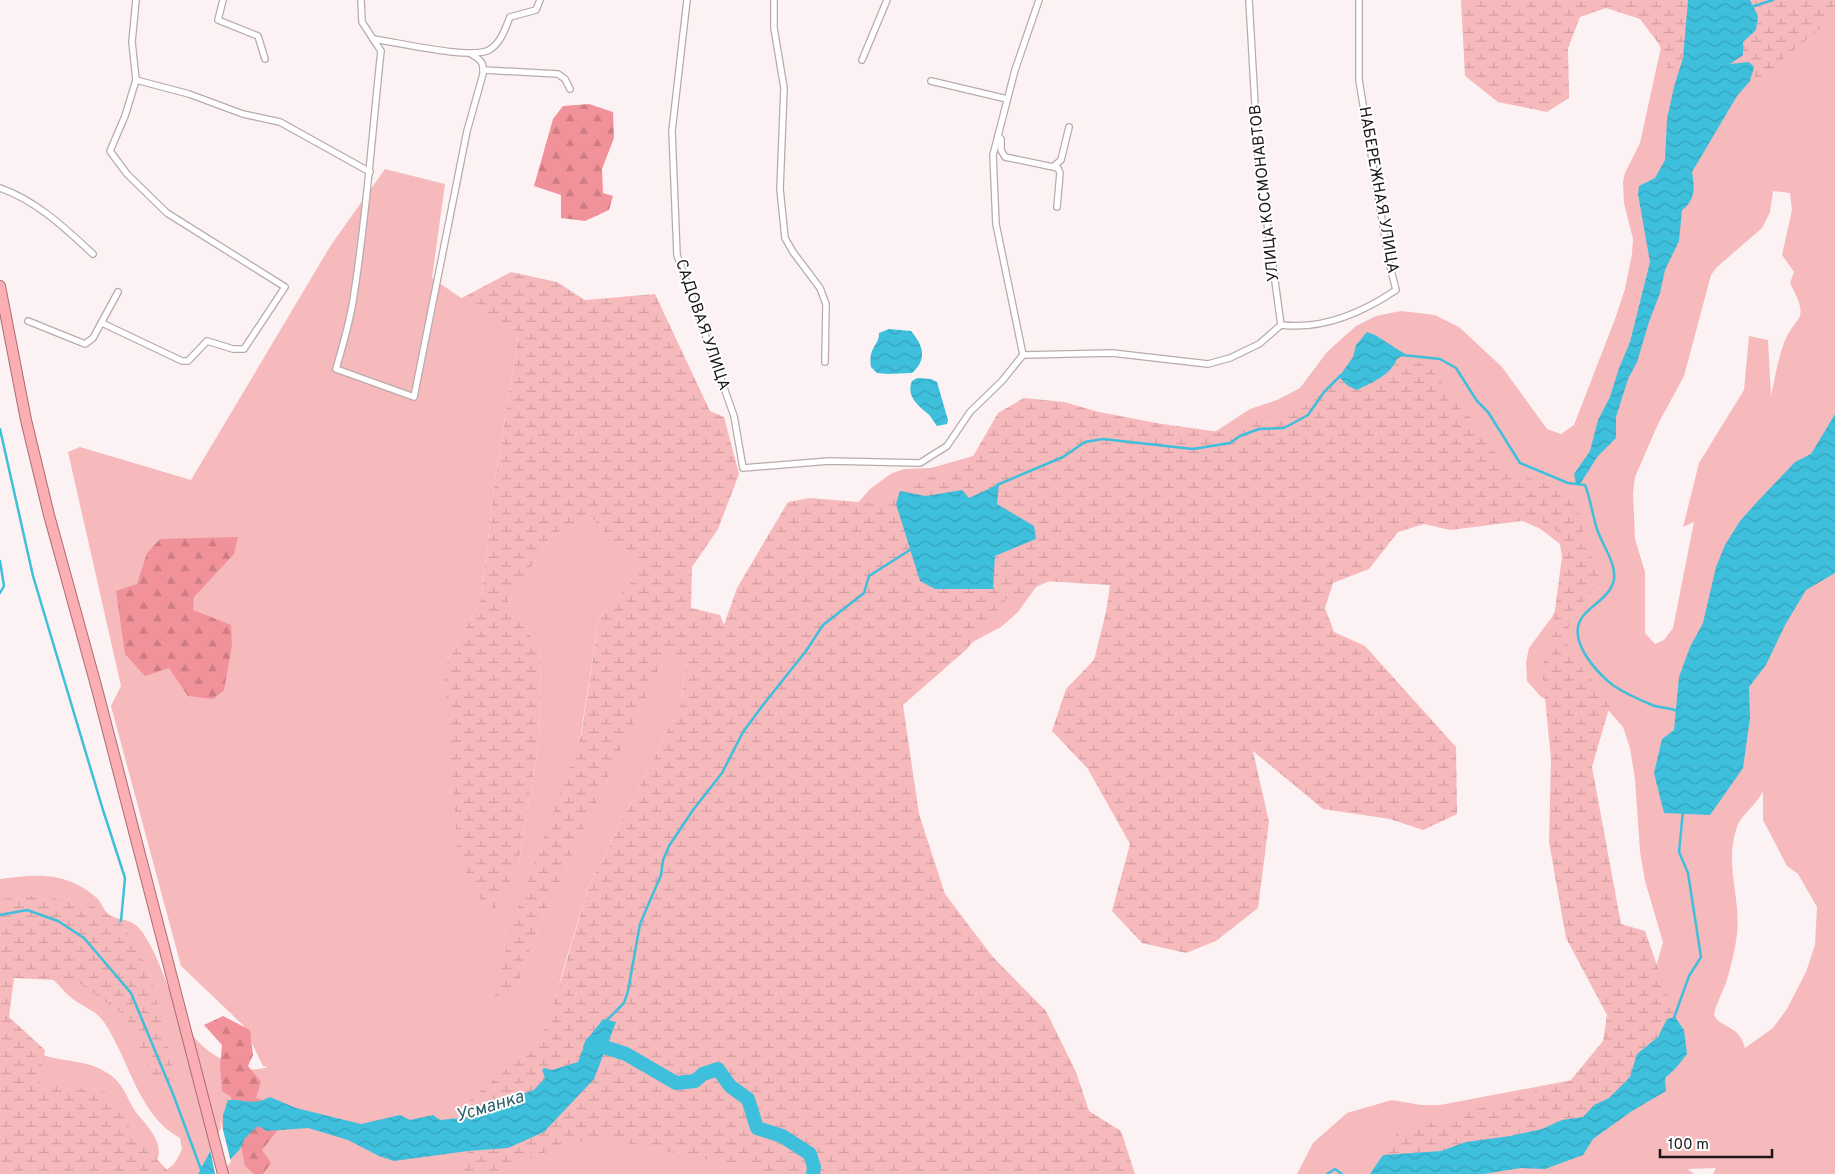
<svg xmlns="http://www.w3.org/2000/svg" width="1835" height="1174" font-family="Overpass,sans-serif">
	<style>
		.green { fill: #f6b9bc; fill-rule: evenodd }
		.forest { fill: url(#forest-firs) }
		.wetland { fill: url(#wetland-marsh); fill-rule: evenodd }
		.water { fill: url(#water-waves) }
		.pier { fill: #fdf2f3 }
		.lines { fill: none; stroke-linecap: round; stroke-linejoin: round }
		.stream { stroke: #3ebfdc; stroke-width: 2.5 }
		.river { stroke: #3ebfdc; stroke-width: 14 }
		.minor-casing { stroke: #b8abab; stroke-width: 8 }
		.trunk-casing { stroke: #ac6c71; stroke-width: 12 }
		.minor { stroke: #fff; stroke-width: 5.5 }
		.trunk { stroke: #fbaeb4; stroke-width: 10 }
		.labels { text-anchor: middle; dominant-baseline: central; stroke-width: 4; stroke-linejoin: round; paint-order: stroke }
		.street-label { font-size: 16px; fill: #1c1717; stroke: #fff }
		.water-label { font-size: 18px; font-style: italic; fill: #2c606d; stroke: #fff }
	</style>
	<defs>
		<pattern id="forest-firs" width="22" height="20" patternUnits="userSpaceOnUse" patternTransform="scale(1.25)"><rect width="22" height="20" fill="#f19199"/><path d="M5 1l3.5 6h-7zM16 11l3.5 6h-7z" fill="#ce7c83"/></pattern>
		<pattern id="wetland-marsh" width="20" height="14" patternUnits="userSpaceOnUse" patternTransform="scale(1.25)"><rect width="20" height="14" fill="#f6b9bc"/><path d="M1 5h8M5 5V1M11 12h8M15 12V8" fill="none" stroke="#d29ea1"/></pattern>
		<pattern id="water-waves" width="16" height="10" patternUnits="userSpaceOnUse" patternTransform="scale(1.25)"><rect width="16" height="10" fill="#3ebfdc"/><path d="M0 5q4-4 8 0t8 0" fill="none" stroke="#36a3bc"/></pattern>
	</defs>
	<rect width="100%" height="100%" fill="#fdf2f3"/>
	<path class="green" d="M1644,0h191v1174h-122l3,-6 -28,1 6,5h-397l16,-31 34,-30 45,-13 29,5h19l138,-26 78,-112 7,-25 -18,-61 -5,-30 -5,-72 -5,-31 -7,-21 -15,-17 -57,-8 -10,-5 -14,-16 -1,-19 3,-14 23,-31 7,-15 9,-52 -29,-22 -19,-8 -34,-23 -428,80 -22,10 -18,25 -17,15 -34,18 -65,-26 -49,555h-853v-144c14,9 28,20 43,25 24,8 44,4 66,19 18,12 18,29 31,43 11,13 26,30 15,47l9,8 10,-8 8,-14 -2,-12c-39,-21 -49,-70 -70,-106 -13,-25 -24,-21 -42,-37 -9,-9 -19,-22 -31,-27 -11,-5 -25,-7 -37,-10v-79c37,-5 66,-8 97,19 4,4 6,11 10,15 9,9 24,2 36,20 30,44 29,106 85,129 14,7 24,10 40,5l-5,-1 -20,-41 -62,-59 -70,-260 10,-20 -53,-234 12,-5 111,33 140,-235 54,-76 60,15 -13,94 86,59 -23,143 -14,120 -37,67 74,198 21,-123 2,-91 -33,-50 45,-67 39,-16 50,54 -43,46 -19,121 -64,250 21,-58 133,-287 15,23 -3,35 -93,184 -26,84 -12,46 305,-511 14,-16 22,-16 13,-4 26,-1 56,-16 220,-15 43,-28 27,-9 23,-12 27,-36 29,-26 20,-10 25,-5 34,4 24,12 43,40 45,62 14,5 13,-9 41,-106 10,-30 7,-35 1,-15 -9,-36 -1,-21 2,-9 15,-30 23,-105zM1773,191l17,2 2,17 -10,45 12,17 -4,11c22,42 5,29 -7,63 -6,16 -8,33 -12,50l-3,-56 -19,-4 -5,54 -45,73 -16,64 11,-5 -21,106 -9,12 -9,4 -10,-11v-61l-10,-33 -2,-46 2,-16 23,-53 26,-48 27,-101 6,-8 45,-39 8,-16zM1763,791v29l24,46 11,8 19,33 -2,38 -9,27 -19,37 -14,19 -28,20c-6,-24 -24,-19 -31,-33 2,-11 8,-22 12,-32 5,-16 9,-33 11,-49 4,-40 -14,-70 1,-110 5,-10 19,-20 25,-33z"/>
	<g class="forest">
		<path d="M589,104l24,8 1,26 -12,31 1,24 10,3 -4,14 -24,11 -24,-3v-23l-27,-9 19,-67 10,-13z"/>
		<path d="M238,537l-4,17 -40,43 -1,13 38,15 1,20 -8,45 -11,9 -25,-3 -19,-28 -24,8 -20,-22 -9,-63 21,-7 10,-31 13,-14z"/>
		<path d="M223,1016l27,14 3,25 -5,11 13,16 -5,16 16,5 9,23 -19,24 9,13 -8,11h-9l-9,-8 -14,-69 -9,-6 -2,-25 2,-21 -18,-20z"/>
	</g>
	<g class="wetland">
		<path d="M1461,0h227l-5,58 -9,29 -15,-43 -19,-25 -34,-11 -26,9 -12,31 1,50 -22,14 -49,-10 -33,-26z"/>
		<path d="M1750,0h85v16l-58,48 -21,24 -2,-21 -5,-4 -20,2 14,-10v-13l13,-12 2,-14z"/>
		<path d="M511,272l46,10 28,18 70,-6 55,117 14,6 15,57 -21,55 -26,38 -1,41 29,7 4,10 13,-37 51,-86 22,-4 61,5 60,-26 37,-12 30,-52 26,-15 40,4 35,10 63,12 65,9 37,-15 24,-1 36,-25 15,-15 9,9 45,-17 4,-10 8,-5 26,15 43,53 32,47 69,26 11,49 14,32 -6,12 -25,31 -2,34 9,5 8,14 28,26 -20,69 29,157 24,7 30,86 -8,2 -9,18 -21,19 -7,21 -21,21 -15,7 -11,12 -21,3 -20,9 -32,7 -44,6 -25,9 -58,4 14,-22 173,-52 33,-40 4,-26 -41,-77 -17,-96 2,-83 -9,-91 9,-28 11,-83 -4,-25 -20,-13 -88,11 -26,-6 -26,8 -29,37 -36,14 -8,25 9,24 31,14 91,101 1,67 -34,16 -33,-11 -67,-10 -70,-58 16,71 -11,86 -42,33 -30,12 -44,-10 -30,-32 18,-67 -42,-75 -36,-38 14,-42 28,-29 12,-48 4,-27 -67,-4 -17,13 -18,3 -41,52 -64,56 16,109 26,80 47,62 54,55 30,61 13,39 32,20 14,43h-384l-6,-9 -56,-9 -91,-19 -41,11 -67,26h-33l11,-23 40,-3 98,-103 9,-23 -12,-3 -17,22 -8,21 -26,8h-10l3,8 -11,12 -24,8 -29,18 -14,1 -3,-12 57,-48 26,-31 42,-140 93,-184 3,-35 -15,-22 -133,286 -21,58 -22,9 19,-76 68,-186 18,-118 42,-46 -49,-54 -39,16 -45,67 33,50 -2,91 -21,123 -22,44 -15,-8 -23,-45 -14,-189 37,-67 14,-120 23,-143 -58,-38zM999,485l-2,19 37,22 -39,30 -35,32 -25,1 -15,-8 -24,-77 4,-13 25,5 43,2z"/>
		<path d="M32,896l52,6 37,19 28,49 28,112 -23,-3 -28,-63 -50,-35 -62,-3 -5,39 36,33 -5,33 69,9 25,43 37,39h-171v-275z"/>
	</g>
	<g class="water">
		<path d="M1688,0h62l8,16 -2,14 -13,12v13l-13,9 19,-2 5,5 -4,14 -13,15 -45,76c3,15 3,29 -10,38l-3,31 -14,29 -5,23 -11,29 -12,40 -9,17 -12,38v21l-18,18 -18,28h-4l-2,-10 16,-23 8,-31 12,-23 9,-29 11,-26 20,-80 -12,-68 1,-8 16,-8 10,-18 2,-41 7,-32 9,-29z"/>
		<path d="M889,329l22,2c12,14 17,28 1,42l-24,1 -11,-1 -6,-6c-3,-21 8,-20 8,-34z"/>
		<path d="M1367,332l8,3 30,19 -8,5c-7,17 -25,23 -40,31l-9,-4 -9,-9 14,-20 3,-12z"/>
		<path d="M917,378l14,1 6,3 11,38 -1,4 -10,2c-3,-4 -6,-10 -10,-13 -10,-8 -21,-18 -15,-32z"/>
		<path d="M1835,414v159l-29,17 -21,35 -19,40 -17,22 1,31 -7,50 -33,47 -46,-2 -10,-40 8,-34 12,-9 5,-53 11,-30 13,-24 13,-56 9,-22 15,-24 17,-19 38,-40 16,-8z"/>
		<path d="M999,484l-2,20 37,22 2,13 -41,17 -2,33h-58l-15,-8 -24,-77 4,-13 26,5 36,-6 7,8z"/>
		<path d="M1675,1017l9,13 3,24 -11,14 -11,10 1,13 -34,20 -39,28 -10,16 -38,14 -24,-1 -38,6h-113l13,-19 58,-4 25,-9 44,-6 32,-7 20,-9 21,-3 11,-12 15,-7 21,-21 7,-23 21,-17 9,-18z"/>
		<path d="M603,1019l13,3 -22,57 -50,53 -36,16 -40,3 -74,10 -15,-5 -31,-16 -40,-12 -41,3 -9,-5 -13,12 -5,11 -23,25h-19l25,-46v-13l5,-15c19,-1 24,6 42,-3l26,11 65,16 39,-9 10,5 23,-5 7,5 40,-4 30,-18 24,-8 11,-12 -3,-8 2,-2 8,2 26,-8 8,-21z"/>
	</g>
	<path class="pier" d="M220,1118l11,44 -11,12h-5l-5,-25 11,-21z"/>
	<g class="lines">
		<g class="stream">
			<path d="M1751,7l22,-7"/>
			<path d="M1402,355l38,4 16,9 21,33 11,11 32,51 48,20 17,2c6,15 7,29 12,44 5,16 19,33 17,50 -2,16 -22,26 -31,37 -18,23 14,57 31,70 11,7 26,14 38,19 7,3 17,2 25,6"/>
			<path d="M0,429l33,147 70,234 22,68 -4,43"/>
			<path d="M997,485l66,-28 22,-15 18,-3 90,10 37,-6 10,-7 19,-7 25,-1 24,-13 16,-23 17,-17"/>
			<path d="M0,561l4,25 -4,7"/>
			<path d="M0,915l27,-5 31,11 26,17 47,55 42,101 29,78"/>
			<path d="M1674,1018l15,-42 12,-19 -13,-84 -9,-21 4,-41"/>
			<path d="M606,1021l18,-18 4,-12 12,-67 21,-49 2,-15 6,-14 24,-36 29,-37 21,-41 20,-27 43,-54 17,-26 41,-32 5,-17 44,-28"/>
			<path d="M1327,1174l8,-5 7,5"/>
		</g>
		<path class="river" d="M590,1048l2,-5 34,11 50,29 19,-2 8,-7 15,-5 12,17 18,13 9,29 25,8 28,18 4,13 -1,7"/>
		<defs>
			<g id="minor">
				<path d="M223,0l-5,20 40,16 7,23"/>
				<path d="M361,0l1,22 19,29c-9,81 -14,162 -27,243 -3,25 -11,50 -18,75l78,28 53,-266 16,-57c1,-12 -2,-14 -12,-20"/>
				<path d="M687,0l-15,131 5,124 57,161 9,52 86,-7 91,2 27,-17 23,-34 32,-31 21,-26"/>
				<path d="M774,0v28l10,60 -4,101 5,49 8,14 27,36 6,16 -1,58"/>
				<path d="M1249,0l9,157 23,168"/>
				<path d="M373,39c24,3 97,21 116,11 12,-7 16,-21 21,-33l26,-7 4,-10"/>
				<path d="M862,60l25,-60"/>
				<path d="M483,70l75,4 7,5 5,10"/>
				<path d="M136,80l53,14 54,20 37,8 90,50"/>
				<path d="M931,81l76,18"/>
				<path d="M998,136l3,3v11l4,7 53,11 2,5 -3,34"/>
				<path d="M1054,166l7,-6 8,-33"/>
				<path d="M0,188c36,12 66,41 93,66"/>
				<path d="M28,321l57,23 8,-6 25,-46"/>
				<path d="M102,323l80,38h6l19,-20 26,8h11l41,-62 -118,-74 -40,-39 -17,-23 15,-35 11,-36 -4,-38 4,-42"/>
				<path d="M1281,325c42,5 81,-12 115,-35l-7,-28 -30,-182v-80"/>
				<path d="M1023,355l-27,-131 -3,-69 22,-85 24,-70"/>
				<path d="M1023,355l89,-2 96,11 22,-6 29,-14 22,-19"/>
			</g>
			<path id="trunk" d="M0,286l26,134 23,95 48,174 126,485"/>
		</defs>
		<use href="#minor" class="minor-casing"/>
		<use href="#trunk" class="trunk-casing"/>
		<use href="#minor" class="minor"/>
		<use href="#trunk" class="trunk"/>
	</g>
	<g class="labels">
		<g class="street-label">
			<text transform="translate(1378 190) rotate(80)">НАБЕРЕЖНАЯ УЛИЦА</text>
			<text transform="translate(1265 193) rotate(-96)">УЛИЦА КОСМОНАВТОВ</text>
			<text transform="translate(702 325) rotate(71)">САДОВАЯ УЛИЦА</text>
		</g>
		<g class="water-label">
			<text transform="translate(490 1107) rotate(-17)">Усманка</text>
		</g>
	</g>
	<path d="M1660 1149v8h112v-8" fill="none" stroke="#1c1717" stroke-width="2.5"/>
	<text x="1668" y="1149" font-size="15" fill="#1c1717" stroke="#ffffff" stroke-width="4" paint-order="stroke">100 m</text>
</svg>
